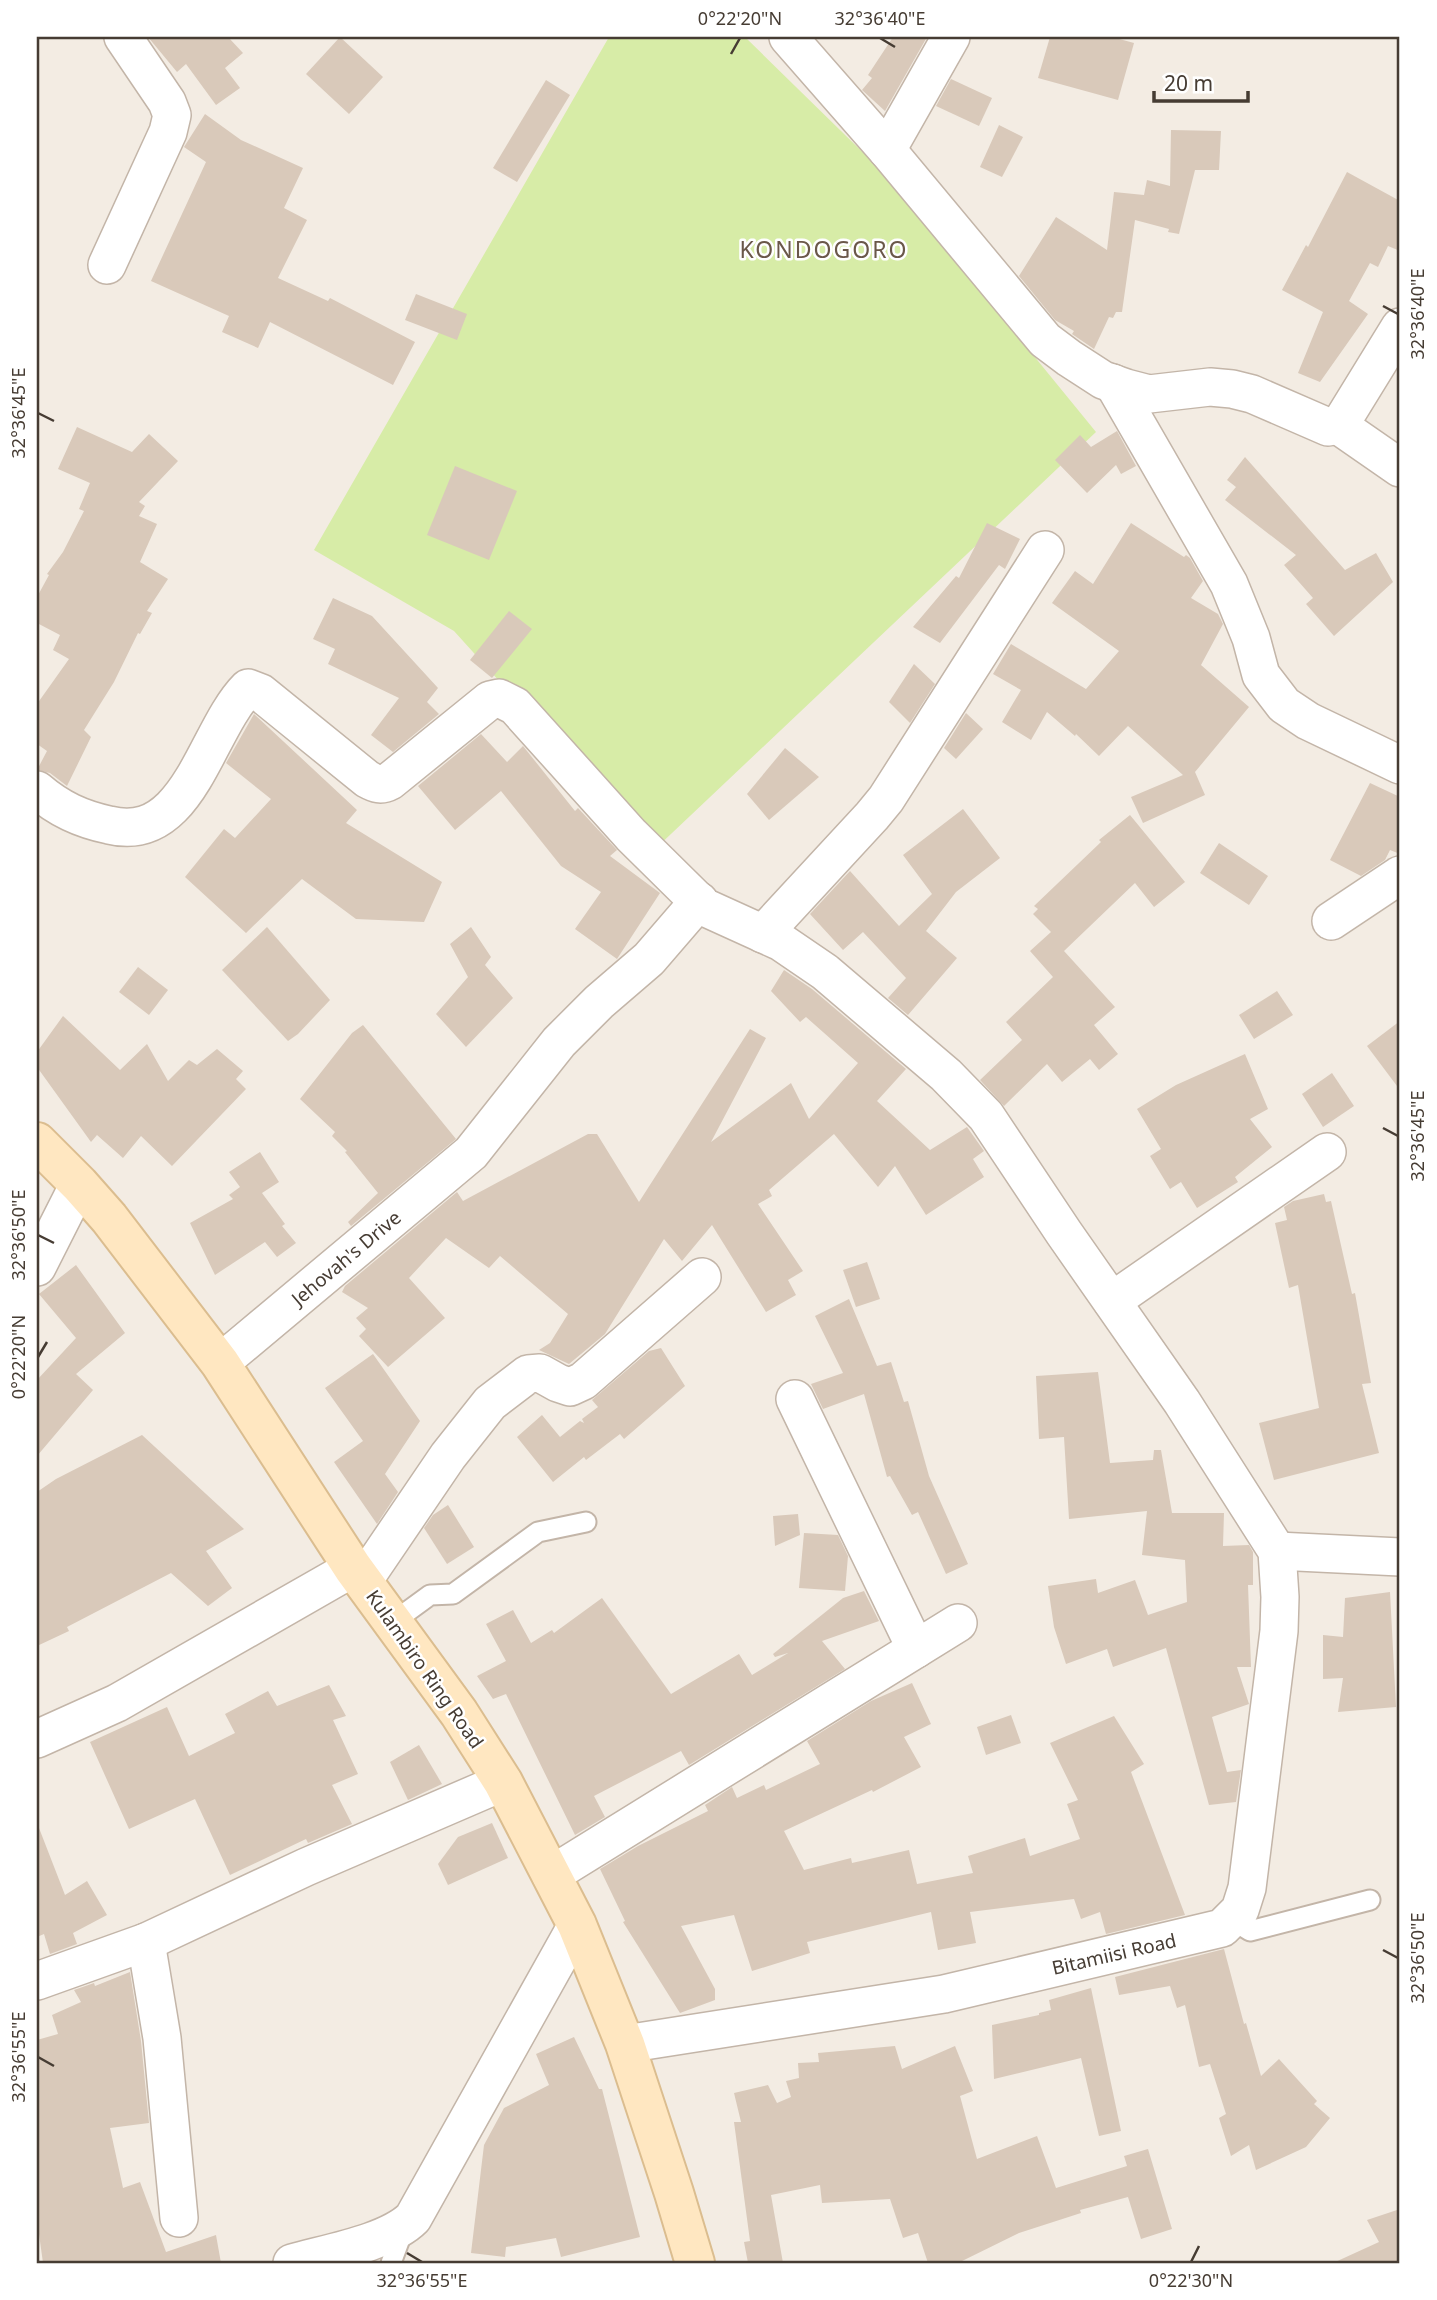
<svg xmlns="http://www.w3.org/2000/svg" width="1437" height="2300" font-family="'Noto Sans',sans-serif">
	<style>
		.green { fill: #d7eca7 }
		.building { fill: #d9c9ba }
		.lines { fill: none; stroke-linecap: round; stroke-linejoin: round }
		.lane-casing { stroke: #c3b5a8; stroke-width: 23 }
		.street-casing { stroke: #c3b5a8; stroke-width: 40 }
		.secondary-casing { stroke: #dbbd8f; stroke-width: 42 }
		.lane { stroke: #fff; stroke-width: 19 }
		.street { stroke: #fff; stroke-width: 37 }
		.secondary { stroke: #ffe7c1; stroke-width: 38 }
		.ticks { fill: none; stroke: #463c33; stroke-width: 2.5 }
		.labels { text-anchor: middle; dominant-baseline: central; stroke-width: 5; stroke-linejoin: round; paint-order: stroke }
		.street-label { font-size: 19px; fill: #463c33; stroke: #fff }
		.quarter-label { font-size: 23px; letter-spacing: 2px; fill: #6a5849; stroke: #fff }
		.neatline { fill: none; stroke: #463c33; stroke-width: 2.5 }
		.ticks-label { font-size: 18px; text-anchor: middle; fill: #463c33 }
	</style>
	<rect width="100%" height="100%" fill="#f3ece3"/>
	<path class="green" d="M609,37h136l141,138 210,257 -443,419 -199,-220 -140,-81z"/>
	<g class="building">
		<path d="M148,37h80l15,16 -18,15 15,20 -24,17 -30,-41 -9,8z"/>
		<path d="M340,37l43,40 -34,37 -43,-40z"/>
		<path d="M893,37h34l-42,74 -23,-21 10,-12 -4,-3z"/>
		<path d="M1050,37h62l22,6 -16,57 -80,-22z"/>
		<path d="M951,79l41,19 -13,28 -43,-20z"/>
		<path d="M546,80l24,15 -53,87 -24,-14z"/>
		<path d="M205,114l36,26 62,28 -19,40 23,12 -29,58 50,23 2,-3 85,44 -22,43 -123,-63 -12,26 -36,-16 7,-16 -78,-35 55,-119 -22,-15z"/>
		<path d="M999,125l24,12 -21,40 -22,-10z"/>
		<path d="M1171,130l50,1 -2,39h-24l-16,64 -11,-2 1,-3 -34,-9 -13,92h-6l-3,6 -4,-1 -15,32 -22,-15 2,-3 -19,-11 -36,-44 37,-59 51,33 7,-58 30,3 3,-15 23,6z"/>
		<path d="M1347,172l53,29v50l-12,-5 -10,21 -8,-4 -21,38 19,13 -48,68 -22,-9 25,-61 -41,-22 24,-45 2,2z"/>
		<path d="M416,294l51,20 -10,26 -52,-20z"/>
		<path d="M77,427l55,25 17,-18 29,27 -39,41 6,4 -6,10 18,8 -17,38 28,17 -21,32 5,2 -12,21 -2,-1 -24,49 -30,48 7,7 -24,49 -17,-13 -13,-3 10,-19 -10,-7v-40l32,-45 -16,-9 7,-15 -23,-12v-26l12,-22 -2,-1 16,-22 21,-41 -5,-2 11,-26 -32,-14z"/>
		<path d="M1117,431l19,35 -15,8 -5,-9 -29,28 -32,-33 25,-25 11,12z"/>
		<path d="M1245,457l100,113 31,-17 17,29 -59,54 -28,-32 7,-6 -29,-33 12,-10 -71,-55 11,-13 -9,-7z"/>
		<path d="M455,466l62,25 -28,69 -62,-25z"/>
		<path d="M987,523l33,16 -15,30 -6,-4 -59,78 -27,-16 43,-51 3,2z"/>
		<path d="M1131,523l53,34 2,-2 4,3 13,23 -12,17 27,16 5,10 -22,41 48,42 -54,65 10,23 -62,28 -12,-26 52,-22 -55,-49 -29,30 -23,-22 -1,2 -28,-24 -16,28 -29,-18 19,-32 -28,-16 18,-30 75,45 33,-38 -67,-48 23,-32 18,13z"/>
		<path d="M333,598l39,18 66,72 -11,14 12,12 -46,38 -22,-17 28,-37 -71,-34 7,-15 -22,-10z"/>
		<path d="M509,611l23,18 -40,49 -22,-18z"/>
		<path d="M914,664l21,20 -25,39 -21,-21z"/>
		<path d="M966,713l17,16 -27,30 -12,-11z"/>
		<path d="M254,714l103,96 -11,13 96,59 -18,40 -68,-3 -54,-40 -56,54 -61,-56 39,-48 11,9 36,-39 -45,-36z"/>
		<path d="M481,734l26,28 16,-16 52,65 3,-3 39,42 -7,6 50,37 -43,66 -42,-30 26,-37 -40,-26 -60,-75 -46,39 -37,-44z"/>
		<path d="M785,748l34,29 -50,43 -22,-26z"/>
		<path d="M1370,783l30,14v57l-10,-4 -5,10 -24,16 -31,-16z"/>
		<path d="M963,809l37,49 -44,34 -30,39 31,27 -49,57 -20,-17 18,-20 -43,-46 -20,18 -33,-36 40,-43 49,55 33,-32 -29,-39z"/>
		<path d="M1130,815l55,67 -31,25 -19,-24 -71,68 51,56 -21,18 24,29 -19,16 -9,-11 -28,23 -15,-18 -43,42 -24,-26 42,-40 -16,-18 47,-45 -23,-26 21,-19 -18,-18 5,-5 -4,-3 67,-64 -2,-2z"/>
		<path d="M1219,843l49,33 -19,29 -49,-32z"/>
		<path d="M267,927l63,73 -32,34 -10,7 -66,-71z"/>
		<path d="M471,927l20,30 -6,8 28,33 -47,49 -30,-33 32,-37 -18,-33z"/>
		<path d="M138,967l30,23 -19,25 -30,-23z"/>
		<path d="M784,970l28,19 94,80 -29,32 53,49 37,-23 17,24 -11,8 11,18 -58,38 -31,-49 -17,21 -44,-53 -65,56 3,6 -14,8 45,67 -15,9 8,15 -30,17 -54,-87 -30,36 -18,-22 -59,95 -36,30 -30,-14 11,-7 18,-29 -68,-58 -11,12 -43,-30 -37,40 36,40 -57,49 -29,-31 7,-7 -10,-11 12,-10 -26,-16 3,-6 112,-94 6,9 125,-67h9l42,68 111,-173 16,9 -55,104 80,-59 18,36 49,-56 -52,-46 -6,5 -29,-31z"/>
		<path d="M1277,991l16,24 -39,24 -15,-24z"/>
		<path d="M63,1016l57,54 27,-26 21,37 21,-21 8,5 20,-16 26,22 -7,8 10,10 -74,77 -31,-30 -18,22 -26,-23 -6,7 -54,-75v-15z"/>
		<path d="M1400,1021v69l-33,-44z"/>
		<path d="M363,1025l93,114 -105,87 -3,-4 30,-29 -33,-41 2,-1 -15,-15 3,-4 -35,-33 52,-66z"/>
		<path d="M1245,1054l23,55 -18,10 22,28 -37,30 3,5 -41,26 -16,-26 -11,7 -20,-33 11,-7 -24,-40 39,-24z"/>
		<path d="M1332,1073l22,33 -31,21 -21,-33z"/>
		<path d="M260,1152l19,30 -17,11 23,31 -3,2 14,17 -19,14 -12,-15 -50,33 -25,-52 43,-24 -4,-4 11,-8 -11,-15z"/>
		<path d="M1324,1194l2,8 5,-1 21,93 3,-1 16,90 -9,1 17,69 -105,27 -15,-57 60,-15 -21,-123 -9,3 -14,-65 12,-3 -3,-13 9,-6z"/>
		<path d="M867,1262l13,37 -24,8 -13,-37z"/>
		<path d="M76,1265l49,68 -49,41 17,16 -56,66v-76l39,-42 -37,-44z"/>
		<path d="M849,1299l28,67 14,-4 13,40 4,-1 21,75 39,88 -22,10 -28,-62 -6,3 -22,-39 -3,1 -23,-83 -41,15 -12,-25 32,-11 -28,-57z"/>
		<path d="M661,1348l24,38 -61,53 -4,-5 -34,26 -2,-3 -31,25 -36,-45 25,-22 18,22 20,-16 4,2 -2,-4 16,-12 -6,-7 57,-49z"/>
		<path d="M373,1354l47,67 -35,53 13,18 -21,32 -43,-62 29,-21 -38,-53z"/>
		<path d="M1098,1372l12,91 43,-3 1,-10h7l11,63h52l-1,33 26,-1 4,7v33h-5l3,82h-14l12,37 -37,13 15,55 14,-2 -5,32 -27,3 -43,-157 -53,19 -6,-18 -41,15 -12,-37 -6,-41 48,-7 2,14 37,-13 13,35 39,-13 -2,-42 -43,-5 5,-44 -78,8 -5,-82 -25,2 -3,-63z"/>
		<path d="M142,1435l102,94 -38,22 26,37 -24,18 -37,-33 -104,54 2,4 -32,15v-154l19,-13z"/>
		<path d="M448,1505l26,42 -27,17 -23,-36 9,-13z"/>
		<path d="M798,1514l2,21 -25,11 -2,-30z"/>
		<path d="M804,1533l34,2 10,21 -3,35 -46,-3z"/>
		<path d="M864,1591l15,30 -57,20 23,28 -156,96 -8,-14 -87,45 11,21 -30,18 -69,-141 -13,5 -16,-23 29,-15 -20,-37 27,-14 18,33 21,-13 2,3 48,-35 69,96 68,-40 13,21 36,-22 -13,4 -2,-3 70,-56z"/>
		<path d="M1390,1592l6,115 -58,5 5,-34 -20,1v-44l20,2 2,-39z"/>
		<path d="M912,1683l19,41 -27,13 17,30 -48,25 -1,-2 -88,41 20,39 47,-12 1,5 57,-13 8,34 56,-11 -5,-17 57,-18 5,18 50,-17 -13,-35 11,-4 -28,-57 64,-27 30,48 -13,8 54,143 -79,19 -6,-22 -19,7 -7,-20 -104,13 6,31 -38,7 -7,-38 -124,30 3,11 -58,18 -18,-56 -53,11 34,63v11l-35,13 -57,-91 2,-1 -25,-52 38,-23 70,-35 -3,-6 27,-18 5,11 27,-13 2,5 54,-26 -13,-23 64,-40z"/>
		<path d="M329,1685l17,31 -13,4 25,54 -26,11 20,39 -44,19 -2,-4 -76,36 -35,-76 -66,30 -39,-87 77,-35 22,49 46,-23 -10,-19 43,-23 9,15z"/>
		<path d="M1011,1715l10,28 -35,12 -9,-28z"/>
		<path d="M419,1745l23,39 -34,16 -18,-38z"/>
		<path d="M492,1823l16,35 -60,27 -10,-21 20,-27z"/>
		<path d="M37,1828h2l26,67 22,-14 20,34 -34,18 4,11 -27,10 -6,-20 -7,3z"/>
		<path d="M1224,1949l20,75 2,-1 15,53 18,-17 38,42 -3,3 16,14 -24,29 -50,23 -7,-25 -18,11 -12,-38 7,-4 -16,-50 -11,3 -14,-62 -8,3 -7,-22 -51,9 -4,-18z"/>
		<path d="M130,1972l11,69 8,82 -39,5 13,60 17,-6 26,70 50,-17 5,28h-178l-4,-29 -2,1v-195l21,-6 -6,-19 29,-13 -7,-12 20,-7 1,3z"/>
		<path d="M1091,1988l30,143 -22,5 -18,-78 -87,21 -2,-54 47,-10v-2l12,-3 -2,-10z"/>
		<path d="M574,2037l25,52h3l38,148 -79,20 -5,-19 -50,9 -1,10 -34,-4 13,-108 20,-37 45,-23 -13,-31z"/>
		<path d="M895,2046l7,23 53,-23 18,45 -13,5 17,63 60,-23 19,52 71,-22 -3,-10 24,-7 24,80 -31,10 -13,-42 -48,13 1,3 -62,20 -61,30h-30l-10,-30 -15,5 -13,-39 -68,4 -2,-18 -49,10 12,68h-35l-4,-21 6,-1 -16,-119h7l-7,-29 34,-8 9,18 14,-6 -5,-16 13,-3 -1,-15 21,-1 -1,-9z"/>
		<path d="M1400,2209v54h-67l46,-21 -12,-22z"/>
	</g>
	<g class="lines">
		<defs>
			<g id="lane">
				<path d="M393,1622l37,-27 23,-1 85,-62 48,-10"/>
				<path d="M1232,1920l18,11 120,-31"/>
				<path d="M391,2263l13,-35"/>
			</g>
			<g id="street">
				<path d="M788,37l99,113 158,190 24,18 34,22 23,8 23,6 61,-7 22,2 20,5 76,33 10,-2 6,-7 56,-91"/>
				<path d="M887,150l64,-113"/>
				<path d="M107,265l61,-133 4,-17 -5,-13 -44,-65"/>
				<path d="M1113,383l116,201 22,54 10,37 23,30 24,16 92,44"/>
				<path d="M1338,425l62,43"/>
				<path d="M37,790c22,19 44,29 72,35 80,20 96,-94 139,-137l13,5 106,86c9,5 14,7 23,2l100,-81 9,-2 16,8 116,129 73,72 77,35 44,30 121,103 40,41 78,117 118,169 95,149 3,46 -1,34 -32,257 -7,22 -18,18 -278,66 -319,50"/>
				<path d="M1331,921l69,-46"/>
				<path d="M763,934l109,-118 14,-17 159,-249"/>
				<path d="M37,1267l42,-83"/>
				<path d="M1112,1301l215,-149"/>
				<path d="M220,1363l251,-210 88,-111 40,-40 50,-43 50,-58"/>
				<path d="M795,1399l121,250"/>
				<path d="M1277,1551l123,6"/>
				<path d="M363,1581l85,-125 42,-53 38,-29 12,-1 18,10 12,4 13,-6 119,-104"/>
				<path d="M37,1739l80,-36 236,-135"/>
				<path d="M551,1875l407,-252"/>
				<path d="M146,1942l16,96 17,180"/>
				<path d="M37,1981l109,-39 160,-75 197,-85"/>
				<path d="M292,2263c35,-10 96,-20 121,-45l164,-293"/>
			</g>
			<path id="secondary" d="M37,1142l42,42 30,34 111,145 133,205 106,145 44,69 74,143 48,119 49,149 21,70"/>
		</defs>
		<use href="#lane" class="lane-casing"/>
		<use href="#street" class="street-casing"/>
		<use href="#secondary" class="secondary-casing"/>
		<use href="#lane" class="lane"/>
		<use href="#street" class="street"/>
		<use href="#secondary" class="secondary"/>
	</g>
	<path class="ticks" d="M880,38l15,9M731,54l9,-16M1383,306l15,8M38,413l16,8M1383,1128l15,8M38,1235l16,8M38,1357l9,-15M1383,1950l15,8M38,2057l16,9M407,2253l15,9M1191,2262l8,-16"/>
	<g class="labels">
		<g class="street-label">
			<text transform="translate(346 1258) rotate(-40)">Jehovah's Drive</text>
			<text transform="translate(425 1669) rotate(55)">Kulambiro Ring Road</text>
			<text transform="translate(1114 1954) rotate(-13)">Bitamiisi Road</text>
		</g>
		<g class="quarter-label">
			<text x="824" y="249">KONDOGORO</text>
		</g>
	</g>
	<rect width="1437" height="2300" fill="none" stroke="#ffffff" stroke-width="77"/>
	<path d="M1154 91v10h94v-10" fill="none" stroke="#463c33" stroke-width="3.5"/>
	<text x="1164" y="91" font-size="21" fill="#463c33" stroke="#ffffff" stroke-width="5" paint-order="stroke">20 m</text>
	<rect x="38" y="38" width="1360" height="2224" class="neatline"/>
	<g class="ticks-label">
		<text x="740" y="25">0°22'20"N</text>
		<text x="880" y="25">32°36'40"E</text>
		<text transform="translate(1418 314) rotate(-90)" y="6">32°36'40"E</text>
		<text transform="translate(19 413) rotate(-90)" y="6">32°36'45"E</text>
		<text transform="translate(1418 1136) rotate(-90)" y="6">32°36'45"E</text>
		<text transform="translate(19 1235) rotate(-90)" y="6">32°36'50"E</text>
		<text transform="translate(19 1357) rotate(-90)" y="6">0°22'20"N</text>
		<text transform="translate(1418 1958) rotate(-90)" y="6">32°36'50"E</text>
		<text transform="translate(19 2057) rotate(-90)" y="6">32°36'55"E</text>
		<text x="422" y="2287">32°36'55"E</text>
		<text x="1191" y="2287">0°22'30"N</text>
	</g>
</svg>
